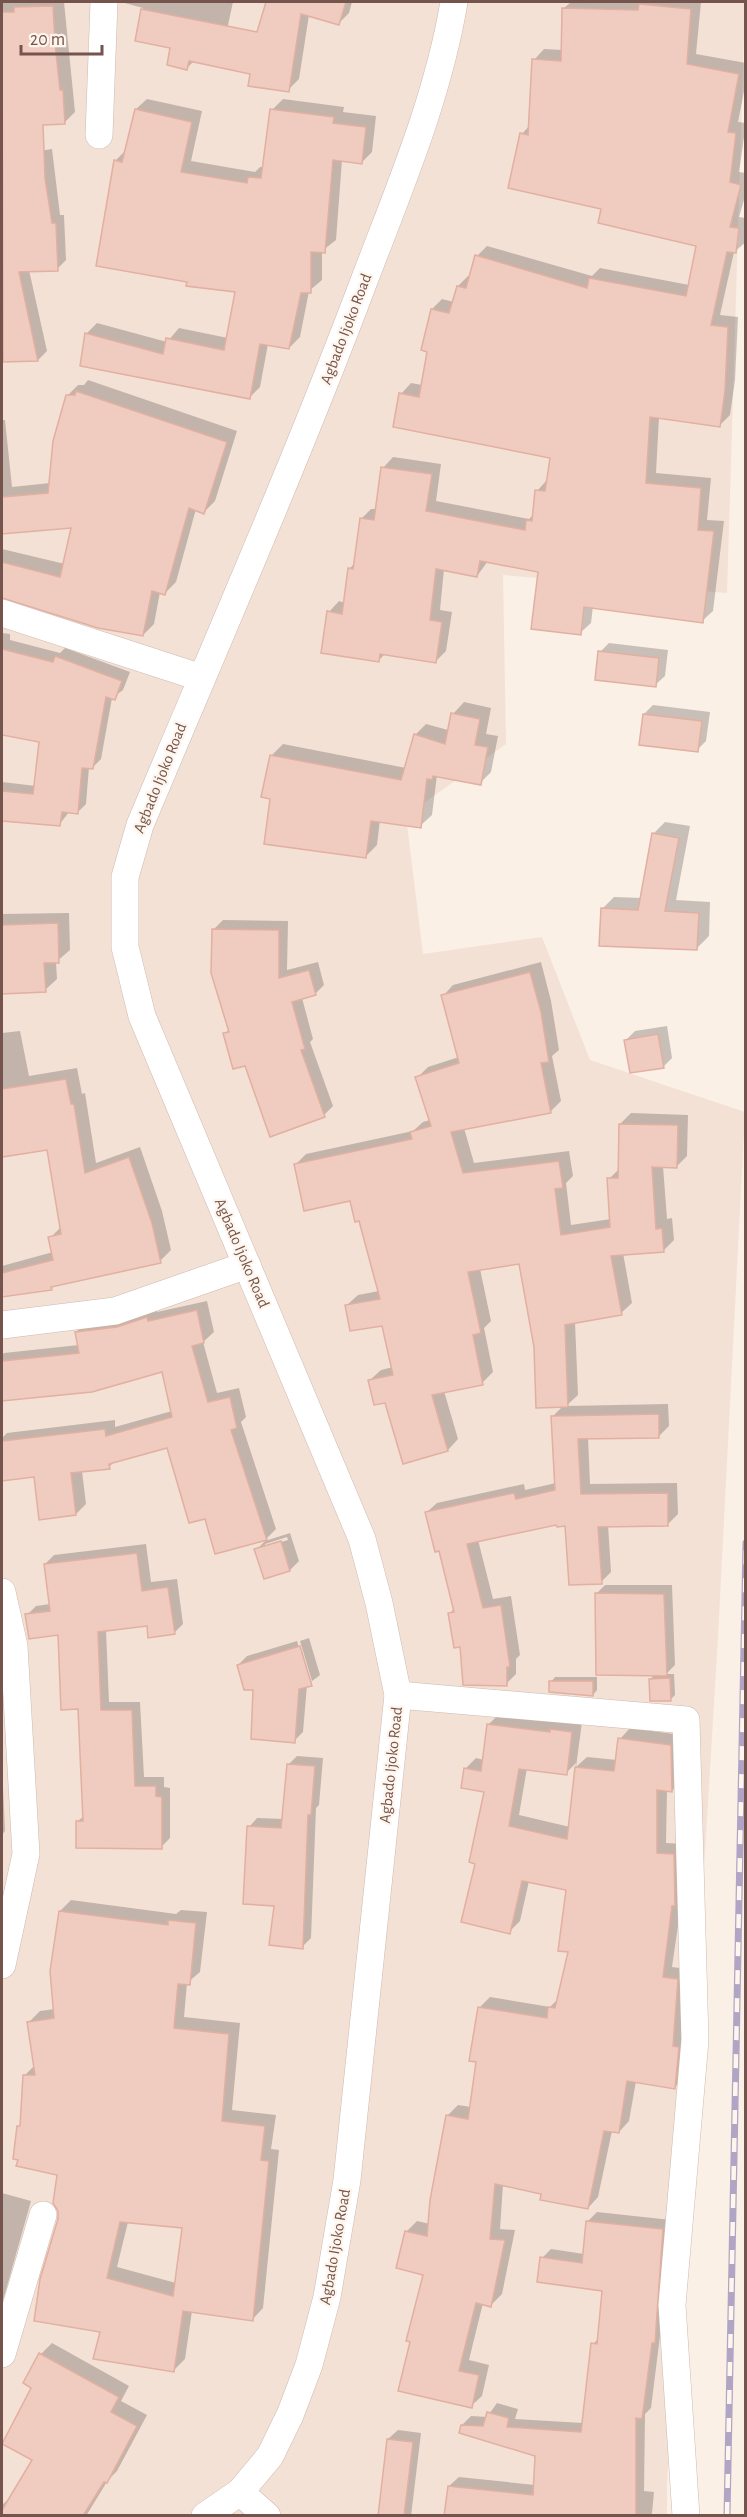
<svg xmlns="http://www.w3.org/2000/svg" width="747" height="2517" font-family="'Alegreya Sans',sans-serif">
	<style>
		.residential { fill: #f3e1d5 }
		.shadow { fill: #0003; fill-rule: evenodd }
		.building { fill: #f0cbbf; stroke: #e2afa0; stroke-width: 1.5; fill-rule: evenodd }
		.lines { fill: none; stroke-linecap: round; stroke-linejoin: round }
		.minor-casing { stroke: #cfb9b0; stroke-width: 28 }
		.minor { stroke: #fff; stroke-width: 27 }
		.rail-casing { stroke: #b1a5c5; stroke-width: 7 }
		.rail { stroke: #fef5ec; stroke-width: 4.5; stroke-dasharray: 14; stroke-linecap: butt }
		.labels { text-anchor: middle; dominant-baseline: central; stroke-width: 4.5; stroke-linejoin: round; paint-order: stroke }
		.street-label { font-size: 16px; fill: #74544c; stroke: #fef5ec }
	</style>
	<rect width="100%" height="100%" fill="#fbf0e6"/>
	<path class="residential" d="M2,2h743l-18,591 -224,-18 3,169 -100,72 17,138 119,-17 48,123 155,52 -27,525 -51,846v32l-665,1z"/>
	<g class="shadow">
		<path d="M2,2h62l11,110 -11,11 -62,2z"/>
		<path d="M121,2h112l-11,51 -27,7 -8,8 -15,-21 -36,-7 7,-32z"/>
		<path d="M267,2h85l-3,11 -11,11 -29,-9 -10,64 -11,11 -41,-18z"/>
		<path d="M571,2h130l-5,52 50,9v18l-8,41 8,1 -7,49 7,1v20l-7,24 7,1v24l-12,10 -14,63 18,2 -3,63 -5,35 -11,11 -60,-9 -3,56 55,5 -4,42 17,1 -11,90 -11,10 -109,-15 -2,17 -11,10 -40,-62 -52,-10 -11,15 -33,-7 -4,41 12,2 -6,39 -10,10 -50,-8 -8,8 -49,-49 10,-11 6,2 4,-34 6,-6 6,-44 10,-10h6l6,-41 10,-11 48,7 -5,37 93,18 5,-5 3,-23 10,-11 5,-23 -151,-63 10,-11 11,2 7,-34 3,-42 10,-10 12,3 4,-16 10,-10 3,1 6,-21 10,-10 105,30 8,-8 89,17 9,-40 -95,-37 -81,-74 8,-9 4,-65 10,-11 19,1 1,-42z"/>
		<path d="M147,99l55,12 -11,50 64,11 5,-5h4l8,-57 11,-11 61,8 -1,5 33,4 -4,36 -11,11 -19,-3 -6,80 -14,11v29l-13,11 -9,46 -11,11 -21,-4 -8,43 -11,11 -163,-64 11,-11 70,19 12,-14 49,10 9,-47 -48,-11 -74,-119 11,-11 10,-41z"/>
		<path d="M52,149l8,66h4l2,45 -9,9 -28,1 18,81 -9,9 -36,-36v-167z"/>
		<path d="M88,380l149,51 -22,70 -11,11 -8,-3 -20,73 -11,11 -5,-1 -6,32 -11,11 -141,-39v-47l63,15 8,-38 -71,7v-113h3l7,67 38,-4 17,-87 11,-11h6z"/>
		<path d="M2,633l8,1v6l50,13 5,-5 65,24 -7,18 -11,8 -11,61 -8,8h-4l-3,37 -9,9 -8,-1 -10,13 -57,-6v-37l34,4 5,-46 -39,-7z"/>
		<path d="M609,643l59,7 -3,26 -10,9 -55,-33z"/>
		<path d="M464,702l27,6 -5,26 12,2 -7,36 -11,11 -43,-8 -5,40 -12,11 -40,-6 -3,25 -12,12 -94,-60v-41l12,-12 123,24 9,-33 11,-11 22,6 5,-16z"/>
		<path d="M653,705l57,7 -4,29 -9,9 -53,-36z"/>
		<path d="M665,822l25,4 -14,74 34,2 -1,34 -12,12 -95,-39 12,-12 28,1 11,-64z"/>
		<path d="M69,913l1,37 -14,12 1,17 -12,11 -43,3v-79z"/>
		<path d="M223,920l65,1 -1,49 31,-8 6,23 -9,9 -13,4 11,41 -3,3 23,64 -9,9 -78,-51 -21,-30 4,-5 -15,-100z"/>
		<path d="M541,962l10,39 8,49 -7,6 9,45 -11,11 -86,16 10,35 95,-12 4,25 -7,7 5,42 40,-6 -2,-40 11,-11v-44l11,-11 57,2 -1,41 -11,11 -13,-1 4,53 5,-1 2,22 -11,11 -40,2 9,50 -11,10 -46,9 3,73 -12,11 102,-2 1,22 -10,10 -71,1 2,47 87,-1 1,31 -10,10 -60,1 3,47 -10,10 -35,-58 -9,-1 -79,17 15,59 18,-3 9,59 -4,4v15l-10,10 -44,-39 -12,-32 4,-4 -14,-60 -13,-37 10,-9 87,-19 1,6 31,-7 -3,-67 10,-10 -28,-59 -15,-85 -40,7 11,52 -7,7 9,44 -11,11 -38,8 14,48 -10,11 -62,-49 -16,-21 11,-10 12,-3 -10,-43 -36,-19 11,-10 21,-4 -19,-72 -9,-20 -56,-34 11,-11 107,-23 10,-9 7,-2 -13,-42 11,-11 31,-10 -16,-61 10,-11z"/>
		<path d="M667,1026l5,32 -9,9 -37,-27 9,-9z"/>
		<path d="M20,1031l9,45 48,-8 5,26 3,-1 11,70 44,-16 22,64 9,39 -11,11 -105,23 -4,5 -49,6v-29l51,-14 -3,-14 12,-12 -14,-77 -46,7v-123z"/>
		<path d="M207,1301l7,31 -11,10 14,51 22,-5 7,29 -5,5 35,107 -10,10 -60,-22 -38,-70 -52,13 -7,7 -27,4 4,33 -10,10 -40,-38 -34,4v-42l5,-5 108,-13v7l57,-16 -9,-41 -71,20 -90,9v-44l2,-2 75,-8 -3,-13 10,-9 71,-15v4z"/>
		<path d="M290,1533l9,28 -9,9 -25,8 -9,-28 9,-9zM287,1537l1,3 -23,7v-3z"/>
		<path d="M146,1544l5,38 26,-3 6,45 -9,9 -26,-9 -42,6 3,72h31l4,75h20v10l6,1v50l-9,9 -83,-26 6,-5 -5,-108 -20,-75 -32,-18 9,-9 14,-2 -5,-40 9,-9z"/>
		<path d="M605,1585h67l3,80 -9,9h8l1,21 -4,4 -21,-20 6,-5 -60,-80z"/>
		<path d="M309,1638l11,37 -13,10 -4,47 -9,9 -56,-76 9,-9 50,-15 12,40h3l-12,-40z"/>
		<path d="M555,1677h42v13l-4,5 -42,-13z"/>
		<path d="M499,1714l83,8 -6,45 11,-10 30,3 3,-21 10,-11 51,7 1,45 -10,11 -5,-1 -1,53 18,1 -2,54 -10,69 15,2 -2,108 -11,11 -38,-7 -7,40 -10,11 -7,-1 -14,66 -10,11 -45,-16 -40,-8 -3,45 15,1 -13,64 -11,11 -8,-2 -14,57 20,5 -7,31 -11,10 -46,-132 -27,-7 9,-36 10,-10 13,3 18,-109 10,-10 13,2 7,-46 1,-53 11,-11 60,10 8,-8 11,-48 -1,-62 -39,-8 -9,40 -11,11 -32,-70 8,-71 -20,-22 11,-11 8,2 4,-35zM576,1763l-6,64 -51,-12 8,-47 39,5z"/>
		<path d="M297,1756l26,2 -4,47 -3,3 -5,130 -9,9 -26,-43 -27,-77 8,-9 27,1 5,-55z"/>
		<path d="M2,1764l3,67 -3,4z"/>
		<path d="M71,1900l105,14 5,-4 26,2 -7,60 -13,11 -3,34 56,6 -8,87 44,5 -5,34 8,1 -16,158 -11,12 -60,-9 -7,48 -11,11 -72,-39 -43,-157 -40,-47 2,-3 4,-49 10,-10 -7,-42 12,-12 15,-2 5,-98zM128,2222l56,5 -8,56 -59,-16z"/>
		<path d="M2,2193l29,8 -29,103z"/>
		<path d="M597,2212l74,8 -7,112 -4,4 -9,72 -6,6 -1,77 10,1 -2,21 -2,3h-205l4,-30 10,-9 76,8 2,-30 -75,-30 9,-9 16,1 10,-14 21,6 -3,10 68,4 10,-79 6,-6 4,-49 -61,-31 9,-9 33,5 4,-33z"/>
		<path d="M52,2343l77,43 -8,15 26,14 -30,56 -9,9 -22,36h-84v-11l9,-8 23,-38 7,-105z"/>
		<path d="M398,2430l23,3 -10,83h-32l9,-77z"/>
	</g>
	<g class="building">
		<path d="M266,2h80l-7,23 -38,-11 -12,78 -41,-6 2,-12 -61,-13 -2,9 -20,-5 3,-17 -35,-7 6,-32 116,23z"/>
		<path d="M639,4l52,5 -4,55 52,10 -11,58 8,1 -6,49 11,3 -11,42 9,1 -3,25 -9,-1 -16,73 17,2 -3,64 -5,36 -70,-10 -4,66 55,5 -3,42 16,1 -11,92 -119,-16 -3,28 -50,-6 7,-57 -58,-11 -3,16 -41,-8 -6,51 12,2 -6,41 -56,-9 -1,8 -58,-9 6,-42 15,3 6,-46 5,1 7,-51 14,2 7,-53 51,7 -6,37 99,19 1,-10 6,1 3,-31 10,1 5,-33 -157,-31 6,-34 20,4 8,-45 -6,-2 10,-41 18,4 8,-27 9,2 9,-33 112,33 2,-10 97,18 10,-50 -98,-23 3,-14 -93,-21 12,-55 8,2 4,-76 29,2 1,-53 76,2z"/>
		<path d="M53,6l2,37 5,47h3l2,34 -22,1 2,53 7,45h4l2,48 -39,1 19,89 -35,1 -1,-350h12v-5z"/>
		<path d="M135,109l57,13 -11,50 66,11 1,-6 13,1 9,-69 64,8 -1,6 33,4 -4,37 -29,-4 -8,93 -14,-1v41h-10l-12,56 -29,-5 -10,55 -170,-33 5,-33 78,21 3,-16 58,12 11,-58 -49,-6 1,-4 -91,-16 18,-106 8,2z"/>
		<path d="M76,391l151,51 -23,72 -15,-6 -24,87 -13,-4 -9,45 -45,-8 -96,-30v-36l58,15 11,-49 -69,6v-37l46,-4 5,-52 13,-46h9z"/>
		<path d="M2,649l51,13 2,-6 67,25 -7,19 -9,-3 -13,72 -11,-1 -4,46 -16,-2 -2,14 -58,-5v-30l31,3 6,-52 -37,-7z"/>
		<path d="M598,651l61,7 -3,29 -61,-7z"/>
		<path d="M451,713l29,6 -5,26 13,2 -7,38 -48,-9 -1,4 -5,-1 -6,49 -50,-7 -5,37 -102,-14 6,-45 -9,-2 9,-42 131,25 13,-46 31,10z"/>
		<path d="M643,714l59,7 -4,31 -59,-7z"/>
		<path d="M652,833l27,5 -14,73 34,2 -2,37 -98,-4 2,-38 37,2z"/>
		<path d="M58,923l1,40h-15l2,29 -44,2v-69z"/>
		<path d="M212,929l67,1v48l30,-8 7,25 -24,7 13,47 -4,1 24,67 -55,20 -25,-71 -12,3 -10,-36 6,-1 -18,-59z"/>
		<path d="M530,972l11,40 8,50 -8,1 10,50 -100,19 12,41 96,-12 4,27 -8,1 6,46 49,-8 -3,-49h11l1,-54 59,1 -1,43 -25,-1 4,62 6,-1 2,24 -53,4 11,59 -57,10 3,82 -32,1 -2,-61 -15,-83 -51,8 13,61 -8,2 10,50 -51,10 16,56 -45,13 -18,-61 -11,2 -6,-25 25,-5 -11,-49 -32,5 -5,-26 35,-6 -21,-78 -4,1 -5,-21 -46,10 -10,-47 118,-25 -2,-7 21,-6 -16,-49 44,-14 -18,-68z"/>
		<path d="M658,1034l6,34 -34,5 -6,-33z"/>
		<path d="M66,1079l5,25h3l11,69 44,-16 23,66 9,40 -110,24 1,3 -50,7v-24l51,-13 -5,-23 13,-3 -14,-84 -45,7v-68z"/>
		<path d="M197,1310l7,33 -12,3 16,56 22,-5 7,31 -6,2 36,110 -52,14 -10,-35 -16,4 -22,-75 -58,16 1,5 -39,4 5,42 -37,5 -5,-43 -32,4v-40l103,-12 1,7 66,-19 -10,-45 -70,20 -90,9v-40l77,-8 -4,-21 42,-5 30,-10 1,4z"/>
		<path d="M659,1414v24l-81,1 3,55 87,-1v33l-70,1 4,57 -33,1 -4,-59 -8,1 -1,-2 -89,19 16,64 18,-3 9,62h-3v19l-44,-1 -3,-38 -6,1 -6,-35 6,-1 -15,-61 -4,1 -10,-40 89,-19 2,6 39,-9 -4,-74z"/>
		<path d="M281,1541l9,30 -26,8 -10,-30z"/>
		<path d="M137,1553l5,38 26,-4 7,47 -27,4 -1,-12 -49,6 3,78h31l3,76h21v10l6,1v52l-86,-1v-27h7l-5,-112 -17,1 -3,-75 -29,4 -4,-25 25,-3 -6,-47z"/>
		<path d="M595,1593l69,1 3,82 -71,-1z"/>
		<path d="M300,1646l12,40 -13,3 -4,54 -44,-4 2,-49h-9l-7,-25z"/>
		<path d="M670,1678l1,23h-21l-1,-22z"/>
		<path d="M549,1681h44v15l-44,-4z"/>
		<path d="M487,1724l63,8v-3l22,3 -5,43 -48,-6 -10,57 58,13 8,-72 39,4 4,-33 53,7 1,47 -15,-2v63l17,1 1,52h-3l-9,71 15,2 -5,67 6,1 -4,42 -48,-8 -8,52 -15,-2 -16,78 -48,-9 1,-6 -46,-10 -5,55 15,1 -14,67 -15,-4 -17,68 20,4 -7,33 -74,-17 12,-49 -4,-1 17,-66 -27,-7 9,-37 22,5 3,-36 16,-85 22,4 8,-57 -7,-1 9,-54 69,11 1,-11 7,1 13,-56 -10,-1 8,-61 -44,-9 -12,53 -49,-12 14,-58 -6,-2 15,-70 -23,-4 3,-20 17,3z"/>
		<path d="M287,1764l28,2 -4,49h-3l-5,134 -34,-4 5,-39 -31,-2 4,-78 34,2z"/>
		<path d="M59,1911l109,14v-5l28,3 -6,62 -12,-1 -4,44 55,6 -7,87 43,5 -4,34 8,1 -16,160 -70,-10 -9,61 -81,-13 7,-27 -66,-11 6,-42 18,-60v-8l-5,-8 4,-28 -41,-9 2,-6 -5,-1 4,-33h3l3,-51h12l-8,-53 27,-4 -4,-47zM120,2222l62,6 -9,68 -66,-18z"/>
		<path d="M586,2221l77,8 -8,114h-3l-10,76 -6,-1v98h-192l4,-30 85,9 2,-39 -76,-23 2,-8 22,1 4,-14 22,6 -2,9 74,5 10,-89 6,1 5,-53 -65,-9 3,-25 42,6z"/>
		<path d="M39,2353l80,44 -8,15 26,14 -30,57 -3,-1 -21,34h-81v-6l30,-50 -30,-16 29,-56 -8,-5z"/>
		<path d="M387,2439l26,3 -9,74h-26z"/>
	</g>
	<g class="lines">
		<defs>
			<g id="minor">
				<path d="M99,135l5,-133"/>
				<path d="M2,613l200,65"/>
				<path d="M2,1325l113,-14 132,-46"/>
				<path d="M2,1592l12,54 12,208 -24,111"/>
				<path d="M398,1695l288,25 9,320 -23,265 14,211"/>
				<path d="M2,2354l41,-139"/>
				<path d="M240,2492l27,24"/>
				<path d="M205,2516l35,-24 30,-36 20,-41 19,-50 18,-68 20,-117 51,-485 -19,-92 -17,-64 -220,-523 -17,-69v-70l15,-52c76,-181 155,-361 224,-544 35,-92 74,-183 90,-279"/>
			</g>
		</defs>
		<use href="#minor" class="minor-casing"/>
		<use href="#minor" class="minor"/>
		<defs>
			<path id="rail" d="M727,2516l19,-973"/>
		</defs>
		<use href="#rail" class="rail-casing"/>
		<use href="#rail" class="rail"/>
	</g>
	<g class="labels">
		<g class="street-label">
			<text transform="translate(346 329) rotate(-69)">Agbado Ijoko Road</text>
			<text transform="translate(160 778) rotate(-68)">Agbado Ijoko Road</text>
			<text transform="translate(242 1253) rotate(67)">Agbado Ijoko Road</text>
			<text transform="translate(391 1765) rotate(-84)">Agbado Ijoko Road</text>
			<text transform="translate(335 2247) rotate(-80)">Agbado Ijoko Road</text>
		</g>
	</g>
	<rect width="747" height="2517" fill="none" stroke="#74544c" stroke-width="6"/>
	<path d="M21 45v9h81v-9" fill="none" stroke="#74544c" stroke-width="3"/>
	<text x="30" y="45" font-size="18" fill="#74544c" stroke="#fef5ec" stroke-width="4.5" paint-order="stroke">20 m</text>
</svg>
